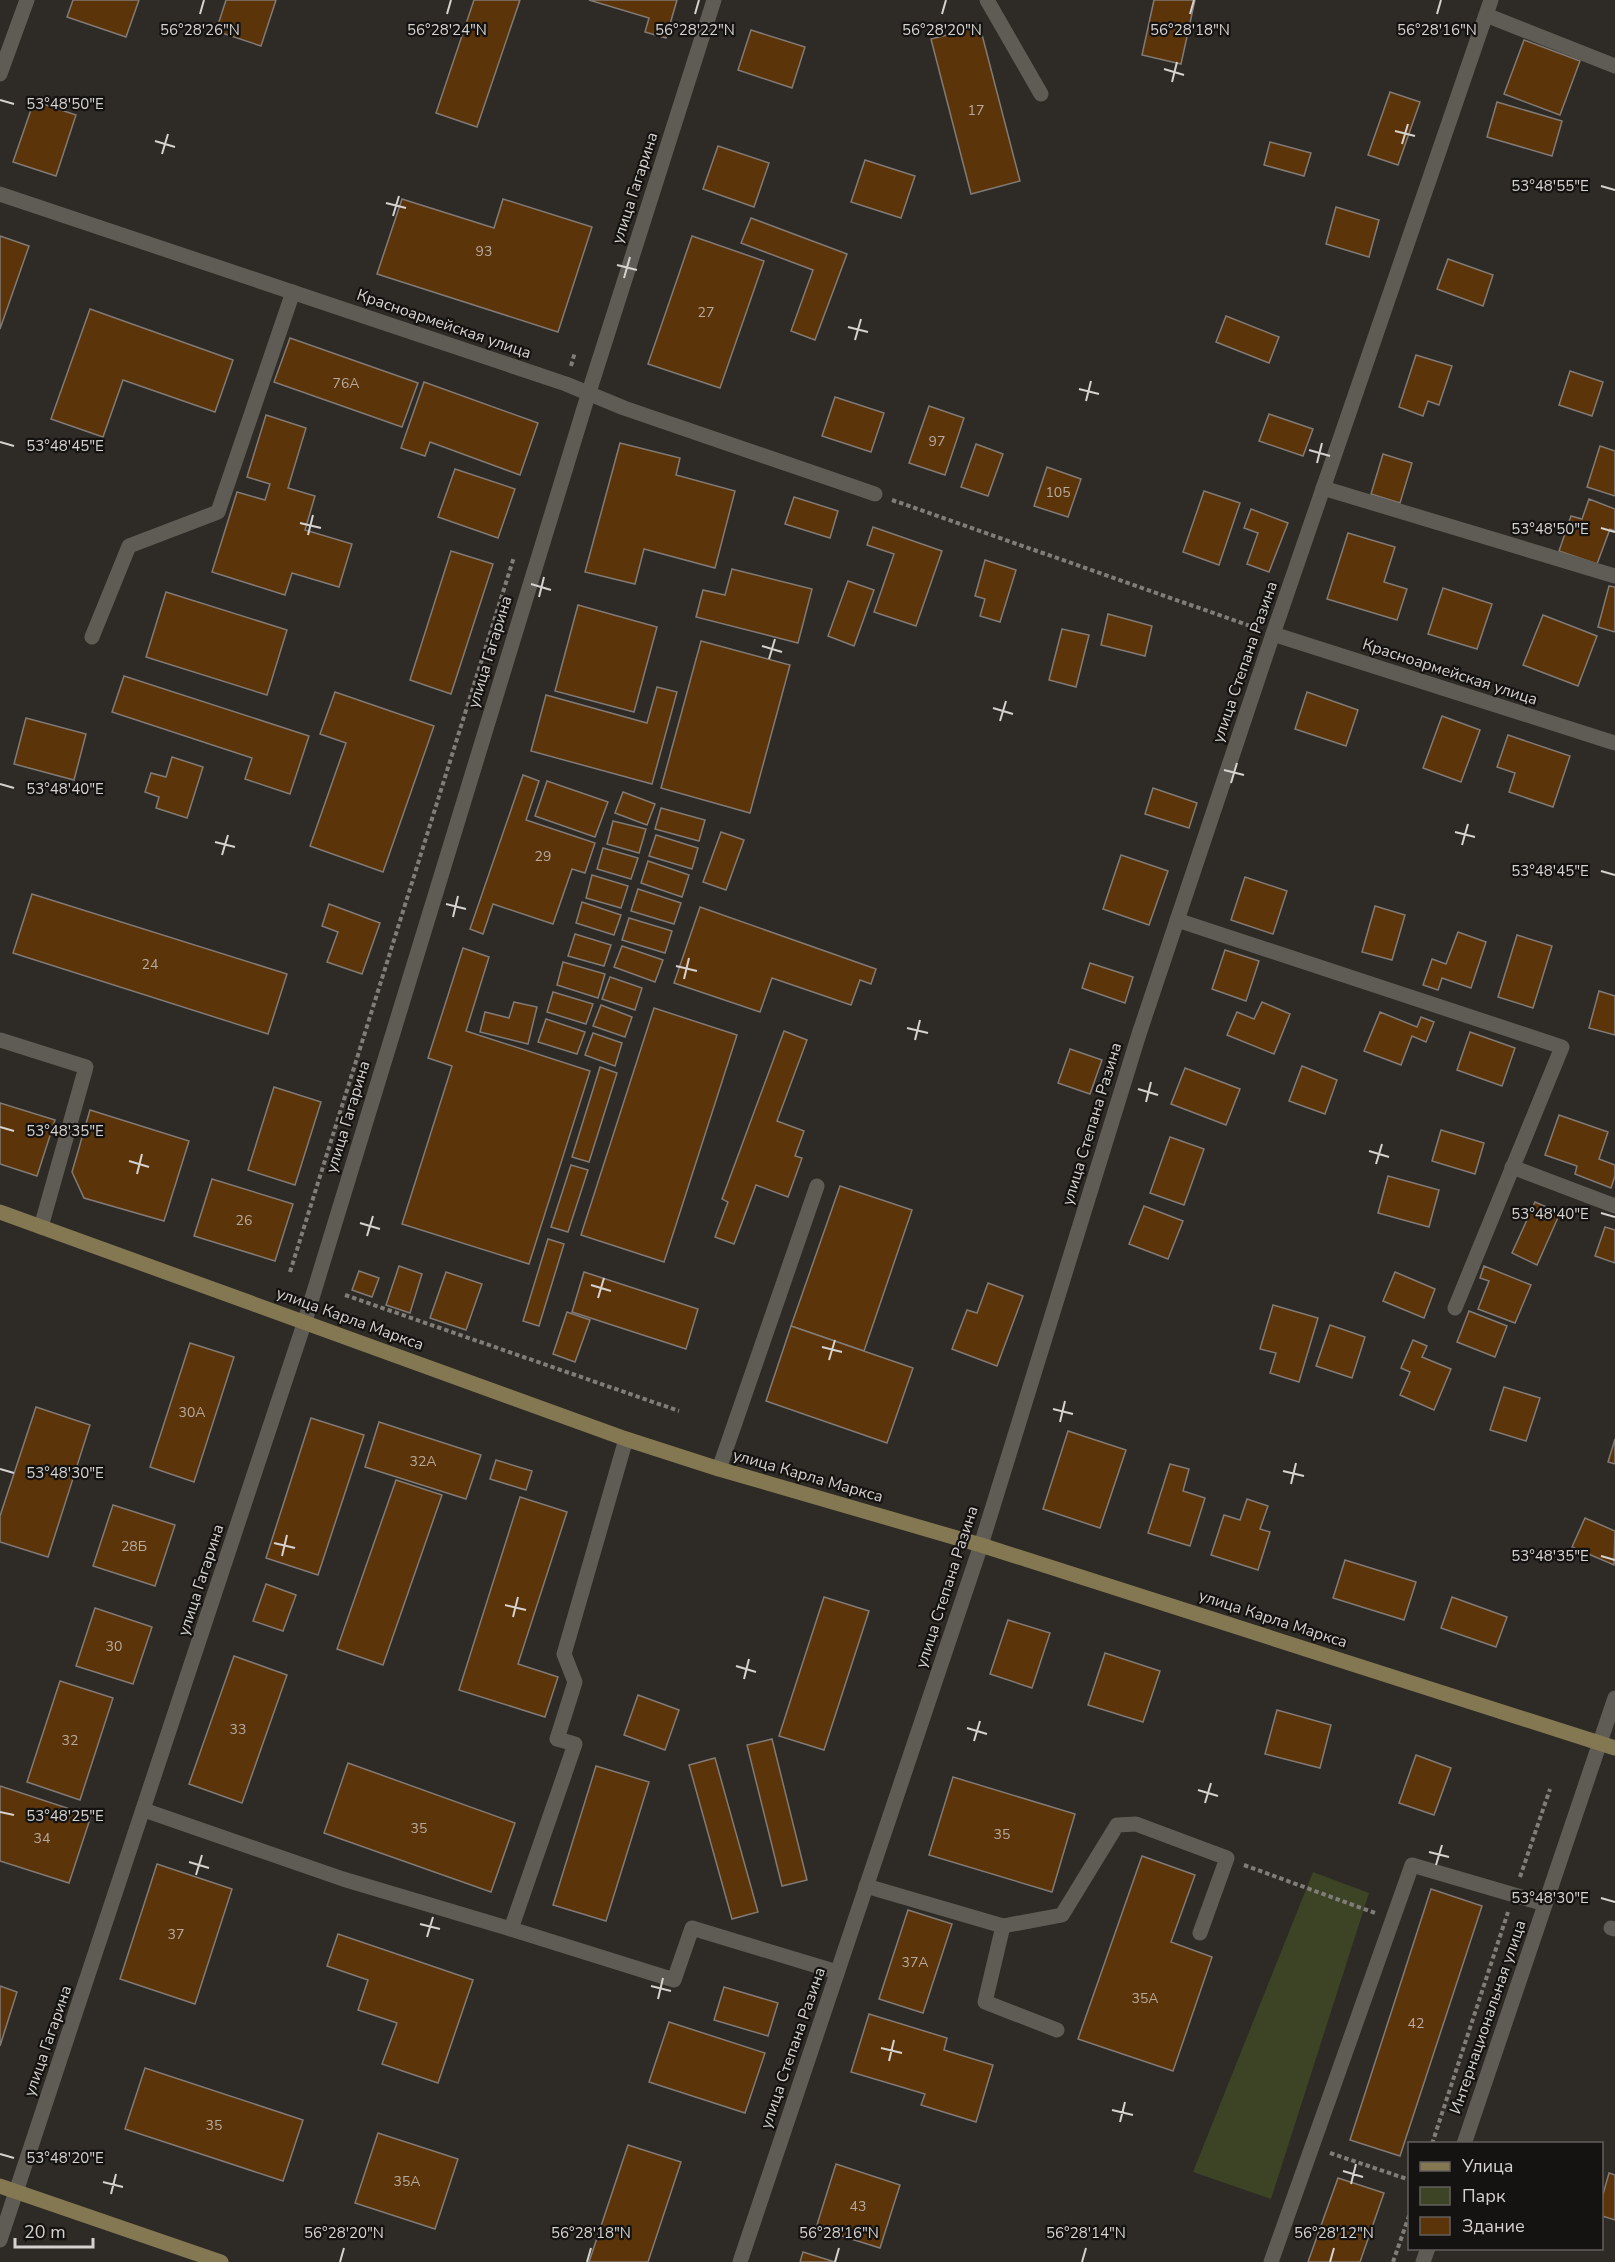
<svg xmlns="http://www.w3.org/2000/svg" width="1615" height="2262" font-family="'Nunito Sans',sans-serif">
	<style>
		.green { fill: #3c4425 }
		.building { fill: #5c3409; stroke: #817a75; stroke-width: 1.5 }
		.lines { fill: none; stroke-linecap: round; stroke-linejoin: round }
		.path { stroke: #807d79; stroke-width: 4; stroke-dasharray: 4.5 3; stroke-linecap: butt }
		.service { stroke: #5f5b55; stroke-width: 15 }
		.minor { stroke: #5f5b55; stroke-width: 15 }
		.tertiary { stroke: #5f5b55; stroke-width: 15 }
		.secondary { stroke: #847852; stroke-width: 15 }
		.ticks { fill: none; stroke: #d5d2cf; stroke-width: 2 }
		.labels { text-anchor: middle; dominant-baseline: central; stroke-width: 4.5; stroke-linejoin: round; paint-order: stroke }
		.number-label { font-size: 14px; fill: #b7aa9e }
		.street-label { font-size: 16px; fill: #d5d2cf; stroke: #151311 }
		.ticks-label { font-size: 15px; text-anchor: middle; fill: #d5d2cf; stroke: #151311; stroke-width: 4.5; stroke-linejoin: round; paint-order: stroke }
	</style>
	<rect width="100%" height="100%" fill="#2e2a25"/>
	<path class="green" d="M1313,1872l56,21 -98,306 -78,-27z"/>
	<g class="building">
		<path d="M73,0h66l-13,37 -59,-20z"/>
		<path d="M226,0h50l-15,46 -45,-15z"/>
		<path d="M474,0h46l-43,127 -41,-14z"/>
		<path d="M589,0h88l-11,38 -21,-6 4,-14z"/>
		<path d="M1154,0h41l-14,64 -39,-9z"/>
		<path d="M980,27l40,154 -49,13 -40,-155z"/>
		<path d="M751,30l54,17 -13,41 -54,-18z"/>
		<path d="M1524,40l56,21 -20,54 -56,-21z"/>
		<path d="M1390,92l30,10 -22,63 -30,-10z"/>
		<path d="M34,101l42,14 -20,61 -43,-14z"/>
		<path d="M1497,102l65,19 -10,35 -65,-19z"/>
		<path d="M1270,142l41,11 -7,23 -40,-11z"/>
		<path d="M718,146l51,17 -15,44 -51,-18z"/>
		<path d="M865,160l50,16 -14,42 -50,-16z"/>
		<path d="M402,199l92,29 9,-29 89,28 -34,105 -181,-58z"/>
		<path d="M1336,207l43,13 -10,37 -43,-13z"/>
		<path d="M751,218l96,36 -32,86 -24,-9 22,-61 -72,-27z"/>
		<path d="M0,236l29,10 -29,83z"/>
		<path d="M692,236l72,25 -44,127 -72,-24z"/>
		<path d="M1448,259l45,16 -10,31 -46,-17z"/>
		<path d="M90,309l143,51 -18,52 -92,-32 -20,57 -52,-18z"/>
		<path d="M1226,316l53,21 -10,26 -53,-21z"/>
		<path d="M290,338l128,45 -16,44 -128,-45z"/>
		<path d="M1416,355l36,11 -13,39 -11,-4 -5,15 -24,-9z"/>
		<path d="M1570,371l33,11 -11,34 -33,-11z"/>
		<path d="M424,382l114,41 -18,52 -90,-33 -5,14 -24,-8z"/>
		<path d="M835,397l49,16 -13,39 -49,-16z"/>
		<path d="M929,406l35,12 -19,57 -36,-12z"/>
		<path d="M1269,414l44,15 -10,27 -44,-15z"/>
		<path d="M266,415l40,13 -18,60 27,8 -10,34 47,14 -13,43 -47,-14 -7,22 -73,-23 25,-80 28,8 5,-16 -23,-7z"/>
		<path d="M620,443l60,15 -4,17 59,16 -20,77 -71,-19 -9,35 -50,-12z"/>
		<path d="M976,444l27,10 -15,42 -27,-9z"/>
		<path d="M1600,446l15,5v45l-28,-9z"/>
		<path d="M1383,454l29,9 -12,40 -29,-9z"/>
		<path d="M1047,467l34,12 -13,38 -34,-11z"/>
		<path d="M455,469l60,20 -17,49 -60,-21z"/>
		<path d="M1204,491l36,12 -21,62 -36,-13z"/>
		<path d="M794,497l44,14 -8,27 -45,-14z"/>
		<path d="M1589,499l26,10v22l-5,-2 -13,35 -38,-13 12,-35 11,3z"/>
		<path d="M1251,509l37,14 -19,49 -22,-8 11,-31 -14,-5z"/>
		<path d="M873,527l69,24 -26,75 -42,-14 20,-58 -27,-9z"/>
		<path d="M1348,533l47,14 -11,35 23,7 -10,31 -70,-21z"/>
		<path d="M451,551l42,13 -42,130 -41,-14z"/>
		<path d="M985,560l31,10 -16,52 -20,-6 5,-17 -10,-3z"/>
		<path d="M732,569l80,20 -14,54 -102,-26 7,-27 22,5z"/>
		<path d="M848,581l26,9 -20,56 -26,-10z"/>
		<path d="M1609,586l6,1v45l-17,-5z"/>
		<path d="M1443,588l49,16 -15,45 -49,-15z"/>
		<path d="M166,592l121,38 -20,65 -121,-38z"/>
		<path d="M578,605l79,22 -23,85 -79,-21z"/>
		<path d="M1108,614l44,12 -7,30 -44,-11z"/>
		<path d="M1543,615l54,21 -19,50 -55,-21z"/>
		<path d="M1062,629l27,6 -13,52 -27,-7z"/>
		<path d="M701,641l89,24 -40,148 -89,-25z"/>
		<path d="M124,676l185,60 -19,58 -45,-15 7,-21 -140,-46z"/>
		<path d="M657,687l20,5 -25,92 -121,-33 15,-56 101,28z"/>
		<path d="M335,692l99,34 -51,146 -73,-26 36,-103 -26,-9z"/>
		<path d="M1307,692l51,18 -12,36 -51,-17z"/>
		<path d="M1442,716l38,14 -19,52 -38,-14z"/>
		<path d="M26,718l60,16 -12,46 -60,-16z"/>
		<path d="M1508,735l62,21 -17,51 -44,-15 6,-19 -18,-6z"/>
		<path d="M172,757l31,10 -16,51 -31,-10 3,-11 -14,-5 6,-19 15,4z"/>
		<path d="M523,775l16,6 -13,39 69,23 -10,30 -13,-4 -19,55 -60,-20 -10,30 -13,-5z"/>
		<path d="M547,781l61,21 -13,35 -60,-21z"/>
		<path d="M1153,788l44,15 -8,25 -44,-14z"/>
		<path d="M623,792l32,12 -8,21 -32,-12z"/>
		<path d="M661,808l44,12 -6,21 -44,-12z"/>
		<path d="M613,821l33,8 -7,24 -32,-9z"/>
		<path d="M721,832l23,8 -18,50 -23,-8z"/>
		<path d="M656,835l42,13 -6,21 -43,-13z"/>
		<path d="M603,848l35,10 -7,21 -34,-10z"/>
		<path d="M1121,855l47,16 -19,54 -46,-16z"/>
		<path d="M648,861l41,14 -7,22 -41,-14z"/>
		<path d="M592,875l36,11 -7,22 -35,-10z"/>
		<path d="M1245,877l42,14 -14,43 -42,-14z"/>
		<path d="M638,889l43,14 -7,21 -43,-13z"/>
		<path d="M32,894l255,80 -19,60 -255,-81z"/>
		<path d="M582,902l39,13 -7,20 -38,-12z"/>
		<path d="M329,904l51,19 -18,51 -35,-12 11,-30 -16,-6z"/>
		<path d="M1375,906l30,9 -13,45 -30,-8z"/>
		<path d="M700,907l176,62 -5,15 -11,-4 -9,25 -79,-27 -12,34 -86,-29z"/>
		<path d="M629,918l43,13 -7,22 -43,-13z"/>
		<path d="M1458,932l28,10 -15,46 -29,-10 -4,12 -15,-5 9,-26 14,5z"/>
		<path d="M575,934l36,11 -7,21 -36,-10z"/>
		<path d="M1517,935l35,11 -19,62 -35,-11z"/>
		<path d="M622,946l41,14 -8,22 -41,-15z"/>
		<path d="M463,948l26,9 -23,74 124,40 -61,193 -127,-40 50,-158 -24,-8z"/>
		<path d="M1225,950l34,11 -13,40 -34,-12z"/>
		<path d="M563,962l42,12 -7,24 -41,-13z"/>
		<path d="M1090,963l43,14 -8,26 -43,-15z"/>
		<path d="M610,977l32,11 -7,22 -33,-11z"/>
		<path d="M1599,991l16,5v39l-26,-7z"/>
		<path d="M553,992l40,12 -7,20 -39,-12z"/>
		<path d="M514,1002l23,5 -9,37 -48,-12 5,-20 24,6z"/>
		<path d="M1262,1002l28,12 -16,40 -47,-19 10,-23 17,7z"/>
		<path d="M601,1005l31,12 -7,20 -32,-11z"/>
		<path d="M654,1008l83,27 -73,227 -83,-27z"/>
		<path d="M1380,1012l37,15 4,-10 13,5 -8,20 -14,-6 -11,29 -37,-14z"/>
		<path d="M546,1019l39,13 -8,22 -39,-12z"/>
		<path d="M784,1031l23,9 -30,81 27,10 -9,25 7,2 -14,39 -32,-12 -22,59 -19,-7 13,-35 -6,-3z"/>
		<path d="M1470,1032l45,16 -13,38 -45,-16z"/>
		<path d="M593,1033l29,10 -7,23 -30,-11z"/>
		<path d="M1070,1049l32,11 -12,34 -32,-11z"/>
		<path d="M1302,1066l35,14 -12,34 -36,-13z"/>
		<path d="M600,1067l17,6 -28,89 -17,-5z"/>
		<path d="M1185,1068l55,21 -14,36 -55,-21z"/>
		<path d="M274,1087l47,15 -26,83 -47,-15z"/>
		<path d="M0,1103l55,17 -18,56 -37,-12z"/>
		<path d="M90,1110l99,31 -25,80 -80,-23 -12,-26z"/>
		<path d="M1559,1115l49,17 -9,27 16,6v11l-4,12 -36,-14 2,-8 -32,-11z"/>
		<path d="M1441,1130l43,13 -9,31 -43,-13z"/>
		<path d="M1170,1137l34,12 -20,56 -34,-12z"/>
		<path d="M571,1165l17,5 -20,62 -17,-5z"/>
		<path d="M1388,1176l51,14 -10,37 -51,-14z"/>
		<path d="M212,1179l81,25 -18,57 -81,-25z"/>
		<path d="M840,1186l72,24 -48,141 -73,-25z"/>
		<path d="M1535,1202l25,11 -23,52 -25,-12z"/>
		<path d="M1144,1206l39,15 -15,38 -39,-15z"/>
		<path d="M1605,1227l10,3v33l-20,-7z"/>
		<path d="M548,1239l16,5 -25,82 -16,-5z"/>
		<path d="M399,1266l23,8 -12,39 -24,-8z"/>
		<path d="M1484,1266l47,19 -16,38 -37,-14 11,-28 -9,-3z"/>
		<path d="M359,1271l20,7 -7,19 -20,-7z"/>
		<path d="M446,1272l36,12 -16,46 -36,-12z"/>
		<path d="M584,1272l114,37 -12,40 -114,-37z"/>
		<path d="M1395,1272l40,17 -11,29 -41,-17z"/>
		<path d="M988,1283l35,13 -26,70 -45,-17 15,-39 10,3z"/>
		<path d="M1273,1305l45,13 -19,64 -29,-9 6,-20 -16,-4z"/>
		<path d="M1469,1311l38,15 -12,31 -38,-15z"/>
		<path d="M567,1312l23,8 -15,42 -22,-8z"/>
		<path d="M1330,1325l35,12 -13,41 -36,-12z"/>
		<path d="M791,1326l122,42 -26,75 -121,-42z"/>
		<path d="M1413,1340l14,6 -5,11 29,12 -17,41 -34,-15 10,-23 -9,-4z"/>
		<path d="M190,1343l44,14 -40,125 -44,-15z"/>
		<path d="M1504,1387l36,11 -14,43 -36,-11z"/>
		<path d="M36,1407l54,18 -42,132 -48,-15v-26z"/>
		<path d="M311,1418l53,17 -46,140 -52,-17z"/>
		<path d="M379,1422l102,33 -15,44 -101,-32z"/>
		<path d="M1068,1431l58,19 -26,78 -57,-19z"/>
		<path d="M1615,1439v25l-7,-2z"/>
		<path d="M496,1460l36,11 -6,19 -36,-11z"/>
		<path d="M1170,1464l19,5 -6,22 22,7 -15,48 -42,-13z"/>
		<path d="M396,1480l46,15 -59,170 -46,-16z"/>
		<path d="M520,1497l47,15 -49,152 40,13 -13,40 -86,-27z"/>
		<path d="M1247,1499l21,7 -8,23 10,3 -12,38 -47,-15 13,-40 16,5z"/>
		<path d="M113,1505l62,20 -20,61 -62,-20z"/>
		<path d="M1585,1518l30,13 -1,34 -42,-18z"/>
		<path d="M1345,1560l71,22 -12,38 -71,-22z"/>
		<path d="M266,1584l30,11 -13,36 -30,-10z"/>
		<path d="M824,1597l45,14 -45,139 -45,-14z"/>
		<path d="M1452,1597l55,20 -11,30 -55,-19z"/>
		<path d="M95,1608l57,19 -19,57 -57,-18z"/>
		<path d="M1008,1620l42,13 -18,55 -42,-14z"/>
		<path d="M1105,1653l55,18 -17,51 -55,-17z"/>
		<path d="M234,1656l53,19 -45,128 -53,-19z"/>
		<path d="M60,1681l53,17 -33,102 -53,-18z"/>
		<path d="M638,1695l41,15 -14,40 -41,-15z"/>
		<path d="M1277,1710l54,15 -11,43 -55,-14z"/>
		<path d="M772,1739l35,141 -25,6 -35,-141z"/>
		<path d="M1416,1755l35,13 -17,47 -35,-12z"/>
		<path d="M715,1758l43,154 -26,7 -43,-154z"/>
		<path d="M348,1763l167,60 -24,69 -167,-59z"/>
		<path d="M596,1766l53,16 -43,139 -53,-16z"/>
		<path d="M953,1777l122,37 -23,78 -123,-37z"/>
		<path d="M0,1786l91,30 -22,67 -69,-22z"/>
		<path d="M1142,1856l53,19 -24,67 41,15 -39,114 -95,-32z"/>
		<path d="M157,1864l75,25 -37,115 -75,-25z"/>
		<path d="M1431,1889l51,17 -82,250 -50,-16z"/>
		<path d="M908,1910l44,14 -29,89 -44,-14z"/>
		<path d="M338,1934l135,46 -35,103 -56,-19 15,-41 -39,-13 10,-30 -41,-14z"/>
		<path d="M0,1986l17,6 -17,54z"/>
		<path d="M724,1987l54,16 -10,33 -54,-16z"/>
		<path d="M869,2014l78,24 -3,12 49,15 -17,57 -55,-17 4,-11 -74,-22z"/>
		<path d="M669,2022l96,31 -20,60 -96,-31z"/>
		<path d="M145,2068l158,52 -20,61 -158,-52z"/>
		<path d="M378,2133l80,26 -23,70 -80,-26z"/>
		<path d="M628,2145l53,17 -33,100h-59z"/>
		<path d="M836,2164l64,21 -20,63 -64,-20z"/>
		<path d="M1609,2173l6,2v45l-13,-4v-18z"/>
		<path d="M1338,2178l46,15 -24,69h-52z"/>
		<path d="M803,2252l32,10h-35z"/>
	</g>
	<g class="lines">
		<g class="path">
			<path d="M571,366l4,-14"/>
			<path d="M892,500l364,128"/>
			<path d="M290,1272l224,-715"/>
			<path d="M345,1295l334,116"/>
			<path d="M1244,1865l131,48"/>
			<path d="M1520,1877l30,-88"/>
			<path d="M1432,2144l76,-232"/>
			<path d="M1330,2153l80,27"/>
			<path d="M1393,2262l17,-49"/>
		</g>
		<g class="service">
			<path d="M987,0l54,94"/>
			<path d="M1486,15l129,51"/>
			<path d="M1323,488l292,88"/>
			<path d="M92,637l37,-91 89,-34 75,-220"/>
			<path d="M1177,920l385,127 -107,261"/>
			<path d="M0,1040l86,27 -45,160"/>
			<path d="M1512,1167l103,39"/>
			<path d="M626,1439l-62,215 11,28 -18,57 18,5 -64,185 163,51 18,-52 145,44"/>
			<path d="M719,1469l98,-283"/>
			<path d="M144,1810l199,69 168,50"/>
			<path d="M866,1886l137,40 -18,76 72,28"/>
			<path d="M1003,1926l59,-11 55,-90 19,-1 91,34 -27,75"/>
			<path d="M1611,1928l4,1"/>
			<path d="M1271,2262l141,-397 133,39"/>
		</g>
		<g class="minor">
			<path d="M0,74l27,-74"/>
			<path d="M0,194l566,190 58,24 251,86"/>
			<path d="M1273,634l342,109"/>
			<path d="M1464,2144l151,-446"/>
			<path d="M740,2262l241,-717 158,-511 134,-400 218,-634"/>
			<path d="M1423,2262l5,-14"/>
		</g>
		<path class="tertiary" d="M0,2240l305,-919 284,-929 125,-392"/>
		<g class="secondary">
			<path d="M0,1212l626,227 93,30 262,76 634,203"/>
			<path d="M0,2186l221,76"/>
		</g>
	</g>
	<path class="ticks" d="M200,14l4,-14M447,14l4,-14M695,14l4,-14M942,14l4,-14M1190,14l4,-14M1437,14l4,-14M1164,69l20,6M1172,82l5,-20M0,100l14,4M1395,131l20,5M155,141l20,6M1402,144l6,-20M162,154l6,-20M1601,186l14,4M386,203l20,5M393,216l6,-20M617,265l20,5M624,278l6,-21M848,327l20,5M855,340l6,-21M1079,389l20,5M1086,401l5,-20M0,442l14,4M1309,450l21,6M1317,463l5,-20M300,523l21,5M1601,528l14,4M308,535l5,-20M531,584l20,6M539,597l5,-20M762,646l20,6M769,659l6,-20M993,708l20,6M1000,721l6,-20M1224,770l20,5M1231,783l6,-20M0,784l14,4M1455,832l20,5M215,842l20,5M1462,845l6,-21M222,855l6,-20M1601,871l14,4M446,904l20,5M453,917l5,-21M676,966l21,5M684,979l5,-21M907,1028l21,5M915,1040l5,-20M1138,1089l20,6M1146,1102l5,-20M0,1127l14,4M1369,1151l20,6M129,1161l20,6M1376,1164l6,-20M137,1174l5,-20M1601,1213l14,4M360,1223l20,6M367,1236l6,-20M591,1285l20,6M598,1298l6,-20M822,1347l20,5M829,1360l6,-20M1053,1409l20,5M1060,1422l5,-21M0,1469l14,4M1283,1471l21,5M1291,1484l5,-21M274,1543l21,5M282,1556l5,-21M1601,1556l14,4M505,1605l21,5M513,1617l5,-20M736,1666l20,6M744,1679l5,-20M967,1728l20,6M974,1741l6,-20M1198,1790l20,6M1205,1803l6,-20M0,1812l14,3M1429,1852l20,5M189,1862l20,6M1436,1865l6,-20M196,1875l6,-20M1601,1898l14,4M420,1924l20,5M427,1937l6,-20M651,1986l20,5M658,1999l5,-21M881,2048l21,5M889,2061l5,-21M1112,2110l21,5M1120,2122l5,-20M0,2154l14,4M1343,2171l20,6M103,2182l20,5M1351,2184l5,-20M111,2194l5,-20M340,2262l4,-14M587,2262l4,-14M835,2262l4,-14M1082,2262l4,-14M1330,2262l4,-14"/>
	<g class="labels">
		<g class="number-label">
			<text x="976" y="110">17</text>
			<text x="484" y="251">93</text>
			<text x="706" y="312">27</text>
			<text x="346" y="383">76А</text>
			<text x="937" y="441">97</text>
			<text x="1058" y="492">105</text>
			<text x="543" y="856">29</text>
			<text x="150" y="964">24</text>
			<text x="244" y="1220">26</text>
			<text x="192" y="1412">30А</text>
			<text x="423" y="1461">32А</text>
			<text x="134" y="1546">28Б</text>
			<text x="114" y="1646">30</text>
			<text x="238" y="1729">33</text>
			<text x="70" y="1740">32</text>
			<text x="419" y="1828">35</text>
			<text x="1002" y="1834">35</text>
			<text x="42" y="1838">34</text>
			<text x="176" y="1934">37</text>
			<text x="915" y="1962">37А</text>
			<text x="1145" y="1998">35А</text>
			<text x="1416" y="2023">42</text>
			<text x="214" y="2125">35</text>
			<text x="407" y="2181">35А</text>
			<text x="858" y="2206">43</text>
		</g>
		<g class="street-label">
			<text transform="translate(635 188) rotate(-72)">улица Гагарина</text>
			<text transform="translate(444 324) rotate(19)">Красноармейская улица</text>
			<text transform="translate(490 652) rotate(-73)">улица Гагарина</text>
			<text transform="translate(1245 662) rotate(-71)">улица Степана Разина</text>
			<text transform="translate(1450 672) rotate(18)">Красноармейская улица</text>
			<text transform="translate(348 1117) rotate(-73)">улица Гагарина</text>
			<text transform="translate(1092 1124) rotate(-73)">улица Степана Разина</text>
			<text transform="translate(350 1319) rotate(20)">улица Карла Маркса</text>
			<text transform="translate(808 1476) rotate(16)">улица Карла Маркса</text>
			<text transform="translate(201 1580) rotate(-72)">улица Гагарина</text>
			<text transform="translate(947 1587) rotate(-72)">улица Степана Разина</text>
			<text transform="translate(1273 1619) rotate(18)">улица Карла Маркса</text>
			<text transform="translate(1488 2017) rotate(-71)">Интернациональная улица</text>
			<text transform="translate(48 2041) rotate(-71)">улица Гагарина</text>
			<text transform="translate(793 2048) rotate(-71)">улица Степана Разина</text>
		</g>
	</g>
	<g class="ticks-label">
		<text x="200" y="35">56°28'26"N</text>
		<text x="447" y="35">56°28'24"N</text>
		<text x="695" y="35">56°28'22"N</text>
		<text x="942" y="35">56°28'20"N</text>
		<text x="1190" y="35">56°28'18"N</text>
		<text x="1437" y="35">56°28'16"N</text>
		<text x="65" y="109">53°48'50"E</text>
		<text x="1550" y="191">53°48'55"E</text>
		<text x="65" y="451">53°48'45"E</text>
		<text x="1550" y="534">53°48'50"E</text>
		<text x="65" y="794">53°48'40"E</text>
		<text x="1550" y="876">53°48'45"E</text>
		<text x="65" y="1136">53°48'35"E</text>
		<text x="1550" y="1219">53°48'40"E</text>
		<text x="65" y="1478">53°48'30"E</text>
		<text x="1550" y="1561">53°48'35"E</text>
		<text x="65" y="1821">53°48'25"E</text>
		<text x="1550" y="1903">53°48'30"E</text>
		<text x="65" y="2163">53°48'20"E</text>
		<text x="344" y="2238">56°28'20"N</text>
		<text x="591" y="2238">56°28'18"N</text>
		<text x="839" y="2238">56°28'16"N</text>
		<text x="1086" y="2238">56°28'14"N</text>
		<text x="1334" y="2238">56°28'12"N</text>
	</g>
	<rect x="1408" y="2142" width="195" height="108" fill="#151311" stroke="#625f5d" stroke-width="1.5"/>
	<rect x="1420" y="2162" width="30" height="9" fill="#847852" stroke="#625f5d" stroke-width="1.5"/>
	<text x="1462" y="2172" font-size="18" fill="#d5d2cf">Улица</text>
	<rect x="1420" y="2187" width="30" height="18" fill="#3c4425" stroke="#625f5d" stroke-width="1.5"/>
	<text x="1462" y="2202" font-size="18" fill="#d5d2cf">Парк</text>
	<rect x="1420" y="2217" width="30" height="18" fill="#5c3409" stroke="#625f5d" stroke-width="1.5"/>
	<text x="1462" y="2232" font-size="18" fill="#d5d2cf">Здание</text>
	<path d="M15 2238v9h78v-9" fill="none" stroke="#d5d2cf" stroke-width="3"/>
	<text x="24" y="2238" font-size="18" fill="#d5d2cf" stroke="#151311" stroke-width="4.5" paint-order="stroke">20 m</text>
</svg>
